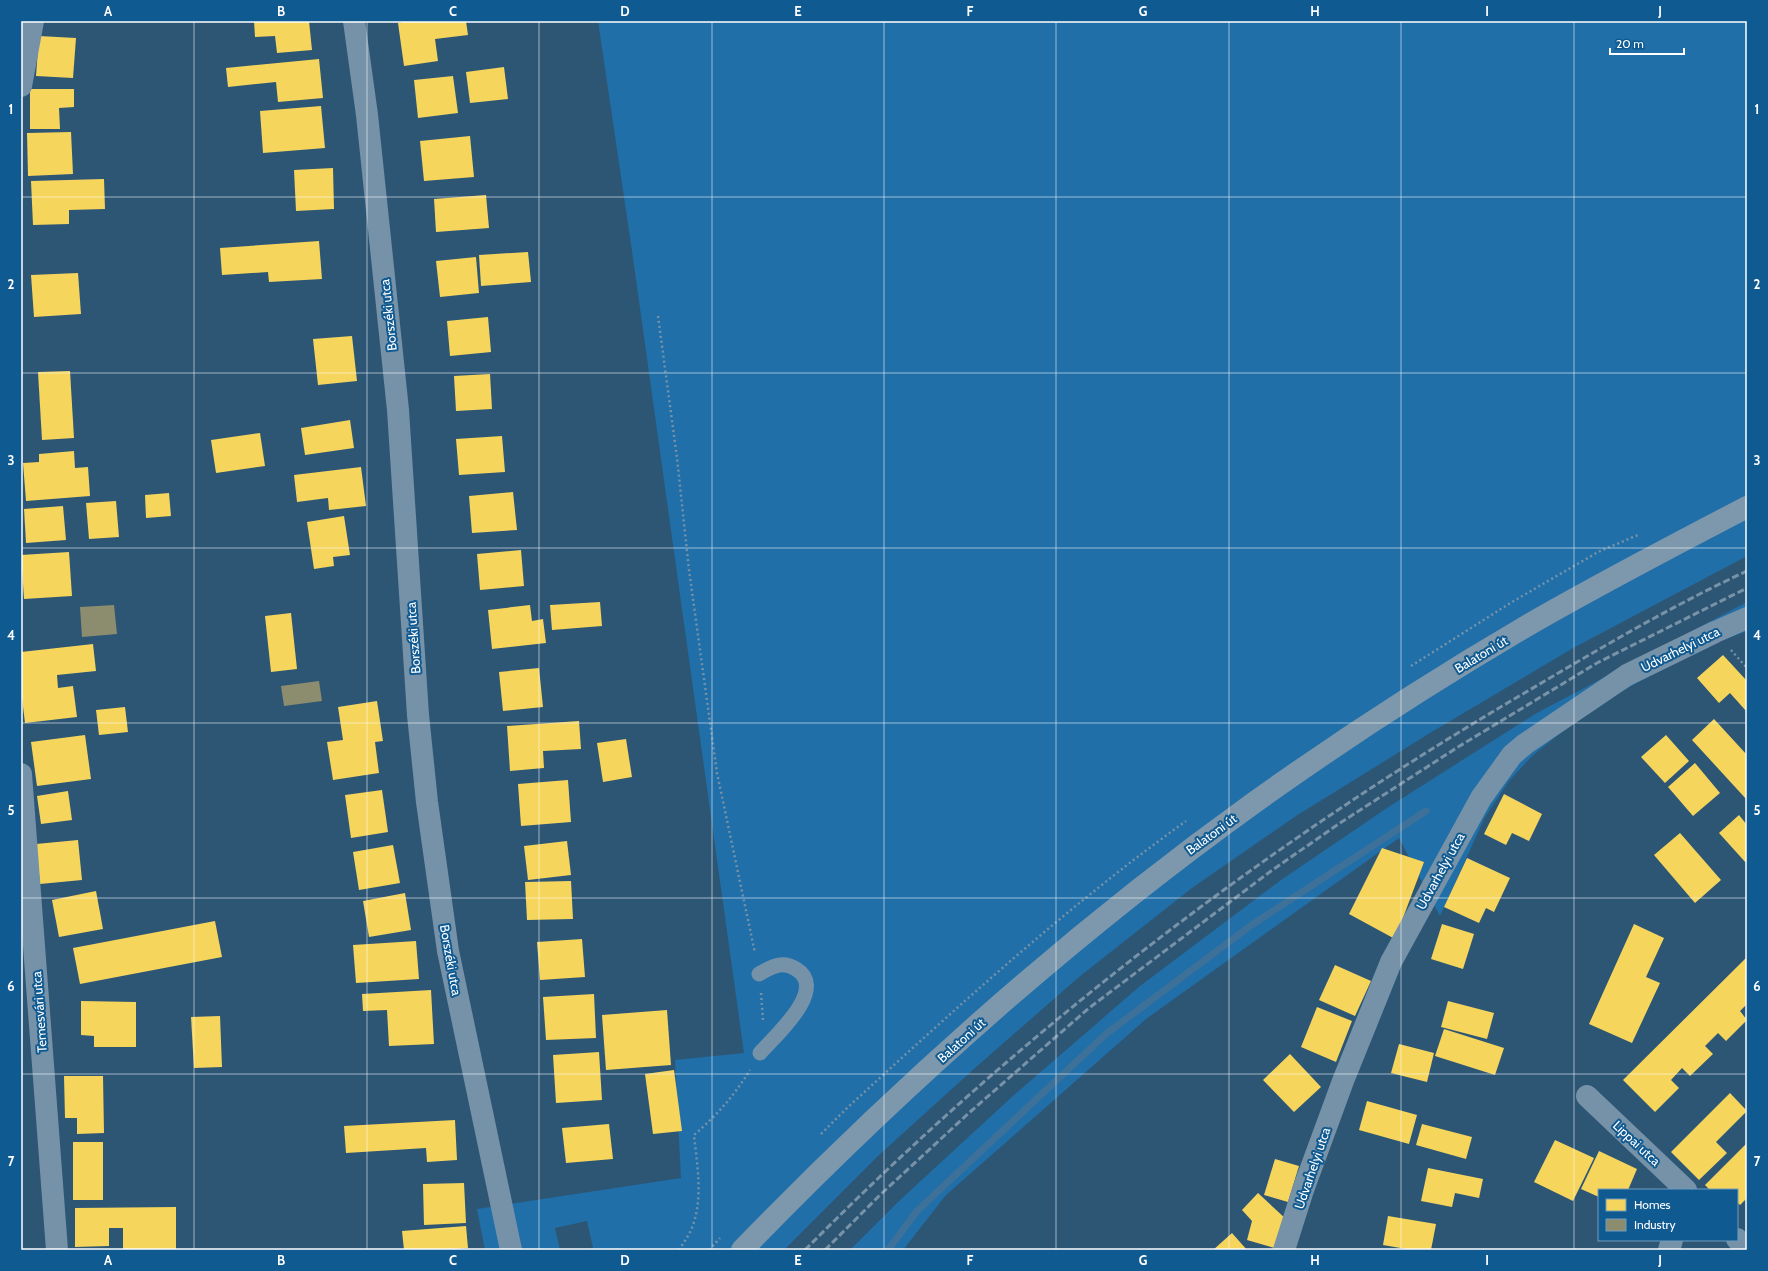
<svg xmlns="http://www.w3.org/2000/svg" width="1768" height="1271" font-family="Cabin,sans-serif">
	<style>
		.green { fill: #206fa8 }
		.homes { fill: #f6d55c }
		.industry { fill: #8c8c6e }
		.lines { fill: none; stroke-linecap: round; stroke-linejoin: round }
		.stream { stroke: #3d719a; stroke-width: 7 }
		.path { stroke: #7592a8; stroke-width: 2.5; stroke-dasharray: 2 3; stroke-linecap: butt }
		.lane { stroke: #7592a8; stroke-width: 15 }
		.street { stroke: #7592a8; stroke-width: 22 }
		.secondary { stroke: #7d98ac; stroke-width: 22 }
		.rail { stroke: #7892a7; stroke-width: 3; stroke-dasharray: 7 3; stroke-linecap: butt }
		.grid { fill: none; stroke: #fff; stroke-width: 1; stroke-opacity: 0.55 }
		.labels { text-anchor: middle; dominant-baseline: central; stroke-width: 4; stroke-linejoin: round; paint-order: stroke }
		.street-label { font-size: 13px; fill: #fff; stroke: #105a92 }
		.neatline { fill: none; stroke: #fff; stroke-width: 1.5 }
		.grid-label { font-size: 13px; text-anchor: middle; font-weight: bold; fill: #fff }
	</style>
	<rect width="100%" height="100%" fill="#2d5675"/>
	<g class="green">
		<path d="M598,21h1149v535l-172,91 -145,86 -134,83 -104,72 -113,89 -104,91 -96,87 -95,95h-201l10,-2 -6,-27 -32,7 5,22h-75l-8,-41 204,-31 -6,-118 69,-7 -112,-802z"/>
		<path d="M1747,602v29l-53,20 -102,57 -59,47 -24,26 -24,36 -45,99 -41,-78 -253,181 -200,176 -43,55h-53l49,-49 115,-106 126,-109 141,-106 109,-74 145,-92z"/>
	</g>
	<g class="homes">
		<path d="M254,21h55l3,29 -35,3 -2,-17 -20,1z"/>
		<path d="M408,21h58l2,14 -33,4 3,22 -34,5 -6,-43z"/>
		<path d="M39,36l37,2 -3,40 -37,-2z"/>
		<path d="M319,59l4,39 -45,4 -2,-20 -48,5 -2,-19z"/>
		<path d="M504,67l4,32 -38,4 -4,-31z"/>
		<path d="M453,76l5,37 -40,5 -4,-38z"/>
		<path d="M30,89h44v18l-15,1 1,21h-30z"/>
		<path d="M321,106l4,42 -62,5 -3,-42z"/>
		<path d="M71,132l2,42 -45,2 -1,-43z"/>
		<path d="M470,136l4,41 -50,4 -4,-40z"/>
		<path d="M333,168l1,41 -38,2 -2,-41z"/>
		<path d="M104,179l1,30 -36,1v14l-36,1 -2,-44z"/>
		<path d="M486,195l3,33 -53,4 -2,-33z"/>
		<path d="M319,241l3,38 -53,3 -1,-10 -46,3 -2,-27z"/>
		<path d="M528,252l3,30 -50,4 -2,-31z"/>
		<path d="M476,257l3,36 -39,4 -4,-36z"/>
		<path d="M78,273l3,41 -47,3 -3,-42z"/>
		<path d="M488,317l3,35 -41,4 -3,-35z"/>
		<path d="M352,336l5,45 -39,4 -5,-46z"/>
		<path d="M70,371l4,67 -32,2 -4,-68z"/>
		<path d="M490,374l2,35 -36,2 -2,-35z"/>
		<path d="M350,420l4,28 -49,7 -4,-27z"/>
		<path d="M260,433l5,33 -49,7 -5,-33z"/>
		<path d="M502,436l3,36 -46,3 -3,-36z"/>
		<path d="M74,451l1,17 13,-1 2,29 -64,5 -3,-38 16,-1v-8z"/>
		<path d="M361,467l5,39 -37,4 -1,-12 -31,4 -3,-27z"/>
		<path d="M513,492l4,38 -45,3 -3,-37z"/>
		<path d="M169,493l2,23 -25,2 -1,-23z"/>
		<path d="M116,501l3,36 -30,2 -3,-36z"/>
		<path d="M63,506l3,34 -40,3 -2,-34z"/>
		<path d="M344,516l6,39 -17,2 1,9 -20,3 -7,-47z"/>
		<path d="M521,550l3,36 -44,4 -3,-36z"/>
		<path d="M69,552l3,44 -48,3 -3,-44z"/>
		<path d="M600,602l2,24 -50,4 -2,-25z"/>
		<path d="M530,605l2,16 11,-2 3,24 -54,6 -4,-39z"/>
		<path d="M291,613l6,56 -26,3 -6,-56z"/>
		<path d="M93,644l3,27 -39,4 1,13 15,-2 4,31 -52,6 -4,-33v-38z"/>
		<path d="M1723,655l24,26v31l-17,-19 -11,10 -22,-25z"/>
		<path d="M539,668l4,39 -40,4 -4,-39z"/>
		<path d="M377,701l6,40 -8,1 4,31 -46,7 -6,-38 16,-2 -5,-33z"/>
		<path d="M125,707l3,25 -29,3 -3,-25z"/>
		<path d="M1714,719l33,36v45l-55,-60z"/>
		<path d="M579,721l2,28 -38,2 1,17 -34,3 -3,-45z"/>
		<path d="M85,735l6,44 -54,7 -6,-44z"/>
		<path d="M1666,735l23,26 -24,22 -24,-26z"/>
		<path d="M626,739l6,38 -29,5 -6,-39z"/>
		<path d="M1695,763l25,30 -27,23 -25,-29z"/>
		<path d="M568,780l3,42 -50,4 -3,-42z"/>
		<path d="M382,790l6,42 -37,6 -6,-43z"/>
		<path d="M68,791l4,29 -31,4 -4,-28z"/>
		<path d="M1504,794l38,20 -13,27 -17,-8 -6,12 -22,-11z"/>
		<path d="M1739,815l8,10v39l-28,-31z"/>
		<path d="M1680,833l41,47 -26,23 -41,-48z"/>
		<path d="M78,840l4,40 -42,4 -4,-40z"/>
		<path d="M567,841l4,34 -43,5 -4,-34z"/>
		<path d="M393,845l7,38 -41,7 -6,-38z"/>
		<path d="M1382,848l42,14 -29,77 -46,-25z"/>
		<path d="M1467,858l43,20 -16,34 -8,-4 -7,15 -35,-16z"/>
		<path d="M571,881l2,38 -46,1 -2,-38z"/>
		<path d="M96,891l7,38 -44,8 -7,-37z"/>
		<path d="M405,893l6,37 -42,7 -6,-36z"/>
		<path d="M215,921l7,36 -142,27 -7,-36z"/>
		<path d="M1442,924l32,10 -11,35 -32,-10z"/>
		<path d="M1634,924l30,14 -18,39 14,6 -28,60 -43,-19z"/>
		<path d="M582,939l3,38 -45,3 -3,-38z"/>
		<path d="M416,941l3,38 -63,4 -3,-38z"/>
		<path d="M1747,957v47l-7,7 7,9 -21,21 -8,-8 -13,13 8,8 -23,22 -8,-8 -11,12 8,8 -24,24 -32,-32z"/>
		<path d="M1335,965l36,16 -16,35 -36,-16z"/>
		<path d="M431,990l3,54 -45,2 -2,-36 -24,1 -1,-17z"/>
		<path d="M594,994l2,44 -50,2 -3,-43z"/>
		<path d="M81,1001l55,1v45h-42v-11l-13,-1z"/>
		<path d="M1448,1001l46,12 -7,26 -46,-12z"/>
		<path d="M1317,1007l35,14 -16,41 -35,-15z"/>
		<path d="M667,1010l4,55 -65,5 -4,-55z"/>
		<path d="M220,1016l2,51 -28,1 -3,-51z"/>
		<path d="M1444,1029l60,19 -9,27 -60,-19z"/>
		<path d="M1399,1044l35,9 -7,29 -36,-9z"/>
		<path d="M599,1052l3,48 -46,3 -3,-48z"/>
		<path d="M1290,1054l31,33 -27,25 -31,-32z"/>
		<path d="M674,1070l8,61 -29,3 -8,-60z"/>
		<path d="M64,1076h39l1,57 -27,1v-16h-12z"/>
		<path d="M1730,1093l17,18 -31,31 11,11 -28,27 -28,-28z"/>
		<path d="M1367,1101l50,14 -8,29 -50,-14z"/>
		<path d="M455,1120l2,40 -30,2 -1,-14 -80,5 -2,-27z"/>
		<path d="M609,1124l4,35 -47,4 -4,-35z"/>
		<path d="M1422,1124l50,13 -6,22 -50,-14z"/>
		<path d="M1555,1140l39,18 -21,43 -39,-19z"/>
		<rect x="73" y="1142" width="30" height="58"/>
		<path d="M1747,1143v55l-7,7 -3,-3v-12h-27l-5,-5z"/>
		<path d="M1599,1151l38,18 -9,21h-29v7l-18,-8z"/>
		<path d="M1275,1159l24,7 -11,36 -24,-7z"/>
		<path d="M1428,1168l55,11 -4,19 -24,-5 -3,14 -31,-6z"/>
		<path d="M464,1183l2,40 -42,2 -1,-41z"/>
		<path d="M1258,1193l29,27 -9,29 -31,-9 5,-19 -10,-11z"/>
		<path d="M176,1207v43h-53v-22h-14v18l-34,1v-39z"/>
		<path d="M1388,1216l48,8 -5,26h-19l-29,-5z"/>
		<path d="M466,1226l2,22 -14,1v1h-50l-2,-19z"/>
		<path d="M1232,1233l15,17h-34z"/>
	</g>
	<g class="industry">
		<path d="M114,605l3,29 -35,3 -2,-30z"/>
		<path d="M319,681l3,20 -38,5 -3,-20z"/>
	</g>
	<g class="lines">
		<path class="stream" d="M888,1250l29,-39 189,-177 147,-110 173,-113"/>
		<g class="path">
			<path d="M658,316l19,142 12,112 28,203 38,180"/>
			<path d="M1731,650l16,18"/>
			<path d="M1411,666l101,-64 86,-50 40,-17"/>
			<path d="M761,993l2,27"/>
			<path d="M821,1134l25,-25c109,-100 219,-201 340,-288"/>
			<path d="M679,1250c5,-8 11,-16 14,-25 10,-28 4,-61 1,-90 24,-21 39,-38 56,-65"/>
			<path d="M709,1250l11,-12"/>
		</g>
		<path class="lane" d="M759,974c12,-7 24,-14 37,-5 33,20 -21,67 -36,84"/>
		<g class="street">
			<path d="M354,21l13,94 31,295 20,305 9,87 21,149 63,299"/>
			<path d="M21,86l12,-65"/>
			<path d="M21,774l36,476"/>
			<path d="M1587,1096l99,94"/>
			<path d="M1737,1239l10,10"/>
			<path d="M1284,1250l19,-60 40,-109 48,-119 90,-164 31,-43 13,-11 102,-69 88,-43 32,-14"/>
			<path d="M1669,1250l3,-10"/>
		</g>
		<path class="secondary" d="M742,1250c158,-163 328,-315 513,-448 88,-63 181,-123 275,-178 71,-41 144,-79 217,-117"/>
		<g class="rail">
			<path d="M805,1250c213,-215 455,-402 716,-555 73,-43 148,-88 226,-124"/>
			<path d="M825,1250l55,-55 90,-83 119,-104 182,-137 69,-48 118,-76 139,-84 150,-75"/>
		</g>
	</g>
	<path class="grid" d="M194,21v1229M367,21v1229M539,21v1229M712,21v1229M884,21v1229M1056,21v1229M1229,21v1229M1401,21v1229M1574,21v1229M21,197h1726M21,373h1726M21,548h1726M21,723h1726M21,898h1726M21,1074h1726"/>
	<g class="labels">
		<g class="street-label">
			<text transform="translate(388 315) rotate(-96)">Borszéki utca</text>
			<text transform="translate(413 638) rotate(-94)">Borszéki utca</text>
			<text transform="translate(1680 649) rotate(-26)">Udvarhelyi utca</text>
			<text transform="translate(1481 654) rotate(-31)">Balatoni út</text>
			<text transform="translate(1211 834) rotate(-36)">Balatoni út</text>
			<text transform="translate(1440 871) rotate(-61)">Udvarhelyi utca</text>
			<text transform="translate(451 960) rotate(80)">Borszéki utca</text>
			<text transform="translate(39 1012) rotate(-94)">Temesvári utca</text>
			<text transform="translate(961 1040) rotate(-42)">Balatoni út</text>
			<text transform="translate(1637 1143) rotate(43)">Lippai utca</text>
			<text transform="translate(1312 1168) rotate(-71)">Udvarhelyi utca</text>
		</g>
	</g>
	<rect width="1768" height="1271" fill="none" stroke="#105a92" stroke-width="44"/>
	<rect x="1598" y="1189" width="140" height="52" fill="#105a92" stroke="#709cbe"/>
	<rect x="1606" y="1199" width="20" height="12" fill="#f6d55c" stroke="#709cbe"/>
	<text x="1634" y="1209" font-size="12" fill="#ffffff">Homes</text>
	<rect x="1606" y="1219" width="20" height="12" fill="#8c8c6e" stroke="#709cbe"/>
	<text x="1634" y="1229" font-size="12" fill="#ffffff">Industry</text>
	<path d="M1610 48v6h74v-6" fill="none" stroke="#ffffff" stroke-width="2"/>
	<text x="1616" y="48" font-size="12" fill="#ffffff" stroke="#105a92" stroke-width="3" paint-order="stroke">20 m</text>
	<rect x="22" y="22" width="1724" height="1227" class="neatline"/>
	<g class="grid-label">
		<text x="108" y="16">A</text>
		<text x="281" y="16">B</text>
		<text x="453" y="16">C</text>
		<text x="625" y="16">D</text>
		<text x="798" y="16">E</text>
		<text x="970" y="16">F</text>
		<text x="1143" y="16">G</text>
		<text x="1315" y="16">H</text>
		<text x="1487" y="16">I</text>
		<text x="1660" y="16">J</text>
		<text x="11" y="114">1</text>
		<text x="1757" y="114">1</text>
		<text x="11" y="289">2</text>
		<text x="1757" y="289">2</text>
		<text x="11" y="465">3</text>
		<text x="1757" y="465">3</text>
		<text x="11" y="640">4</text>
		<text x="1757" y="640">4</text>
		<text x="11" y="815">5</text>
		<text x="1757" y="815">5</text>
		<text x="11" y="991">6</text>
		<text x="1757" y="991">6</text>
		<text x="11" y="1166">7</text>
		<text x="1757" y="1166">7</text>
		<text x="108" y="1265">A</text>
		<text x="281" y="1265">B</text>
		<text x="453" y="1265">C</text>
		<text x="625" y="1265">D</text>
		<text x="798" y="1265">E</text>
		<text x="970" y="1265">F</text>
		<text x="1143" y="1265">G</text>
		<text x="1315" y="1265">H</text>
		<text x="1487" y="1265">I</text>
		<text x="1660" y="1265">J</text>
	</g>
</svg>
